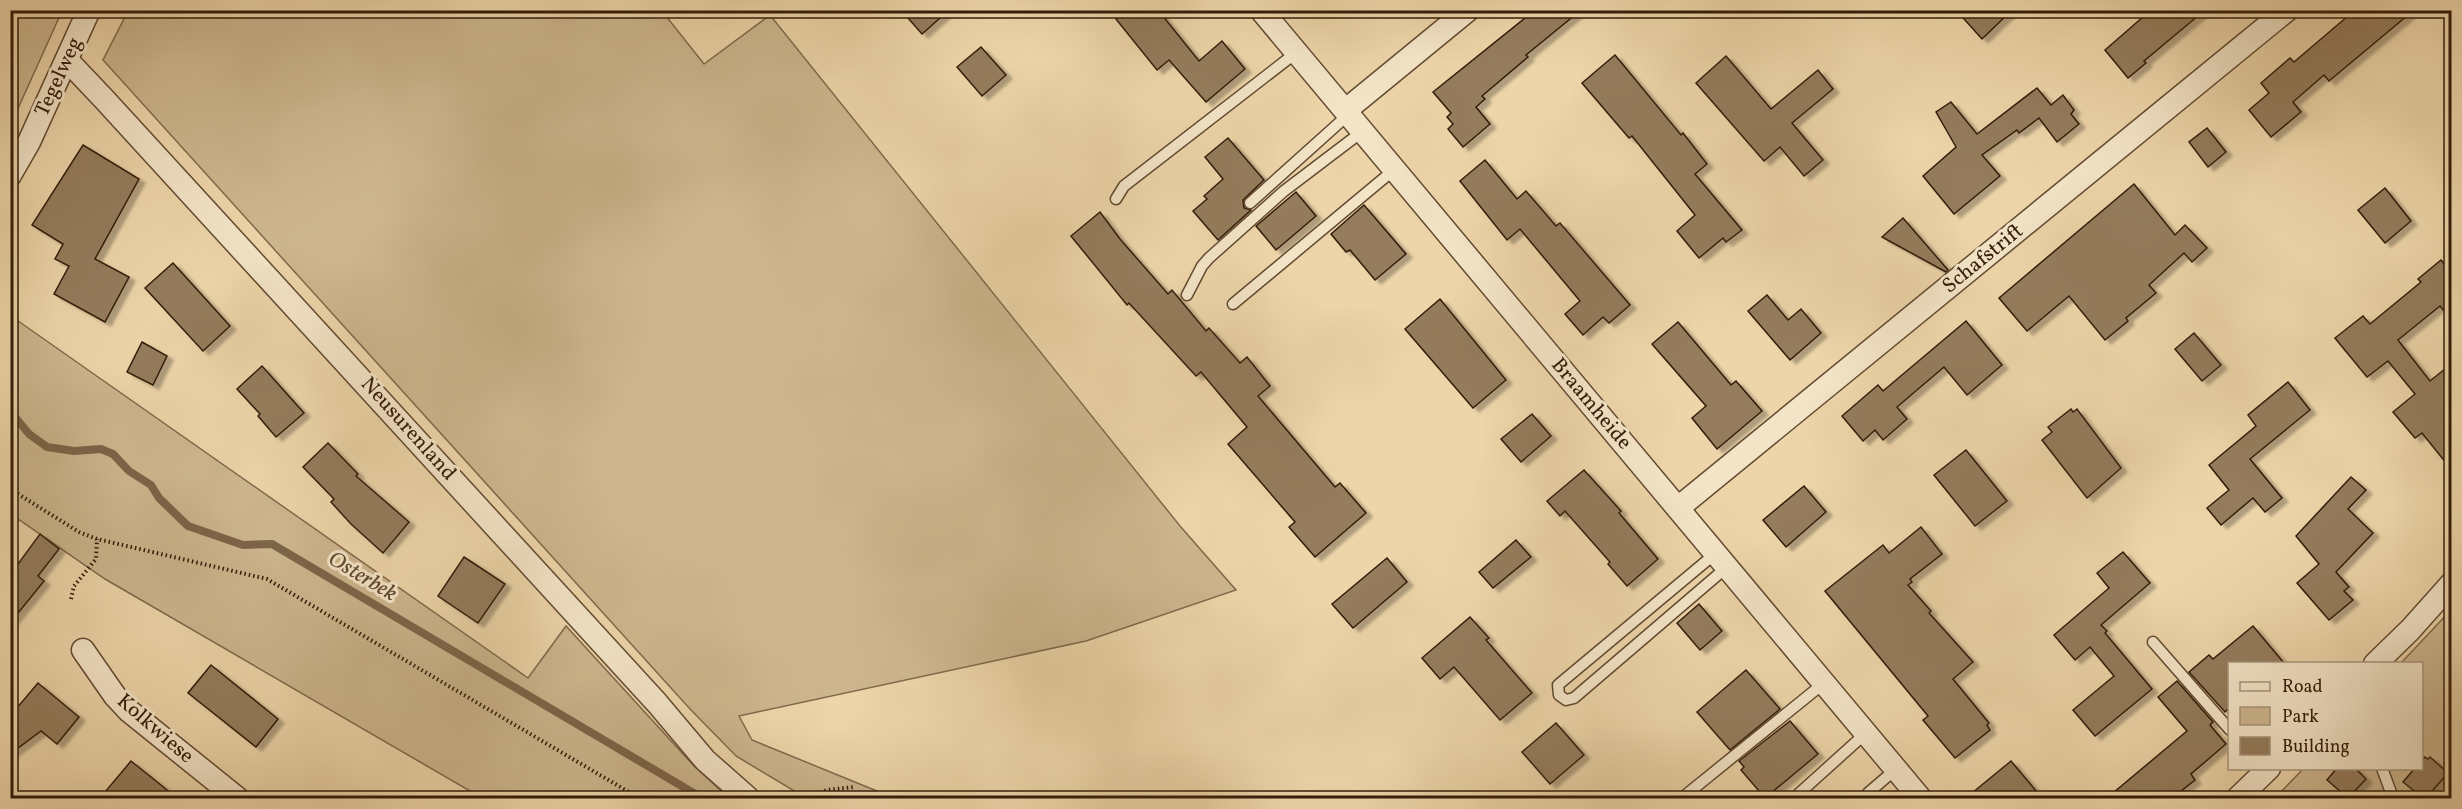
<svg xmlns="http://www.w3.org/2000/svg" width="2462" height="809" font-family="Vollkorn,serif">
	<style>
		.green { fill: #cdb68e; stroke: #80694c; stroke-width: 1.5 }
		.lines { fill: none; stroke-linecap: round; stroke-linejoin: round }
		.stream { stroke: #7d6549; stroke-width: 8 }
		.building { fill: #947c5c; stroke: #331c09; stroke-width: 1.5; filter: url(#shadow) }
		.service-casing { stroke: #624a31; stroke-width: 13 }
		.minor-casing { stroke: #624a31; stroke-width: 25 }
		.path { stroke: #331c09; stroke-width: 4; stroke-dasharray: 1.5 3; stroke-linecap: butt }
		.service { stroke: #f3e4c7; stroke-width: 10 }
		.minor { stroke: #f3e4c7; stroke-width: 22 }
		.labels { text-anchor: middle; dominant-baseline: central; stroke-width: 6; stroke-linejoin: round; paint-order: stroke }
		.street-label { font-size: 21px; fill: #331c09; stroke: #f3e4c7 }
		.water-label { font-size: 22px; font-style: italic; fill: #5e472e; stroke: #f3e4c7 }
	</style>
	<defs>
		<filter id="shadow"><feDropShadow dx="6" dy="4" stdDeviation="1.5" flood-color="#0004"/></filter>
	</defs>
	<rect width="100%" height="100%" fill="#edd5a9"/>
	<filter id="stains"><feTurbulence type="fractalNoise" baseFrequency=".00333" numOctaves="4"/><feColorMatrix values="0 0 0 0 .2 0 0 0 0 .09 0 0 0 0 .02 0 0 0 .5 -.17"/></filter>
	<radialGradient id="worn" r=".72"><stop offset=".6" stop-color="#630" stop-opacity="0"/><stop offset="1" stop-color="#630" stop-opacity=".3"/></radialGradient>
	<g class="green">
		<path d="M11,10l51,1 -51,113 -1,-113z"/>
		<path d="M128,11h534l42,53 66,-49 410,511 56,64 -150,51 -347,75 13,24 142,58h-88l-70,-42 -46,-47 -587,-649z"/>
		<path d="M11,316l517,362 38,-52 128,140 35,32h-247l-377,-219 -94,-65z"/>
		<path d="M2451,610v188h-176l28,-29 119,-1v-104l-21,-1z"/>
	</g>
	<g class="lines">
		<path class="stream" d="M10,411l19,23 18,13 27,4 27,-2 12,5 16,17 22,14 8,13 29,28 55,19 29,-1 430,254"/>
	</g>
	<g class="building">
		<path d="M901,10h48l-27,24z"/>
		<path d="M1126,10h32l41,51 23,-20 23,28 -39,33 -37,-42 -12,10 -41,-51z"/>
		<path d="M1535,10h46l-55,45 2,2 -46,39 3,3 -9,8 14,17 -27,23 -15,-18 5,-5 -6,-7 4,-4 -18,-21z"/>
		<path d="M1956,10h56l-30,29z"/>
		<path d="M2151,10h54l-61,51 2,2 -18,15 -23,-28z"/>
		<path d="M2355,10h59l-85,71 -5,-6 -31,27 8,10 -30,25 -22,-27 20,-17 -8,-10 29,-25 4,4z"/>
		<path d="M981,47l25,28 -24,21 -25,-29z"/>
		<path d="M1615,55l66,80 2,-2 24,31 -12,10 47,56 -16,12 -3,-4 -24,20 -22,-27 18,-16 -63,-79 -3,2 -47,-55z"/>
		<path d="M1726,56l45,53 47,-39 15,19 -41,34 31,37 -19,16 -24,-29 -16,14 -68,-78z"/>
		<path d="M2037,88l14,17 12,-10 11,15 -3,4 8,10 -22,18 -18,-24 -20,15 -2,-3 -35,25 18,21 -46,38 -31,-38 33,-29 -20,-35 15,-10 26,32z"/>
		<path d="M2207,128l19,24 -18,15 -19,-25z"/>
		<path d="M1228,138l36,42 -21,20 1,8 7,2 -33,30 -25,-29 14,-12 -3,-3 19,-17 -18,-22z"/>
		<path d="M83,145l56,34 -44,80 34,18 -24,45 -51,-28 15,-28 -14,-7 8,-15 -31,-19z"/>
		<path d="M1485,160l32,39 9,-8 30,35 4,-3 70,82 -21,18 -6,-6 -20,18 -18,-21 15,-13 -60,-72 -13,11 -47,-59z"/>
		<path d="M2134,184l41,51 10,-10 22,23 -15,14 -8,-9 -35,32 7,8 -30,25 2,3 -23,19 -36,-44 -42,35 -28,-33z"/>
		<path d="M2385,188l26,33 -26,22 -27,-33z"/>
		<path d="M1296,192l20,24 -40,34 -20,-24z"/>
		<path d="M1364,205l42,49 -31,26 -25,-30 -4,2 -15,-18z"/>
		<path d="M1100,212l20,27 48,55 4,-4 34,41 3,-3 31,35 7,-6 23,29 -12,10 77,91 5,-4 26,30 -51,44 -26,-30 6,-5 -67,-78 19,-17 -46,-55 -5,4 -67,-73 -2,2 -56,-69z"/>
		<path d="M1903,218l45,52 -2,2 -64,-35z"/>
		<path d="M2441,260l10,13v46l-11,-13 -42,34 32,41 21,-17v105l-29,-36 -7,5 -22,-26 22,-18 -27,-33 -21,16 -32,-39 28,-22 7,8 51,-42 -3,-3z"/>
		<path d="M173,263l57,63 -27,25 -58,-63z"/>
		<path d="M1767,295l21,25 13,-11 20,24 -31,27 -42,-49z"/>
		<path d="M1440,299l66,81 -33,28 -68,-79z"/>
		<path d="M1966,321l36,44 -35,30 -23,-28 -47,40 10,12 -24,21 -8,-10 -12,11 -21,-25 36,-31 5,6z"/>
		<path d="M1678,322l53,63 5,-4 26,30 -45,38 -25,-31 14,-12 -54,-62z"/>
		<path d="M2194,333l27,32 -19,16 -27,-32z"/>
		<path d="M142,342l25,14 -14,29 -26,-13z"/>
		<path d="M262,366l42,47 -28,24 -18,-21 2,-2 -23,-25z"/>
		<path d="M2288,382l22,28 -60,49 32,39 -17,14 -12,-14 -32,27 -14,-17 22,-18 -20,-25 47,-39 -8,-11z"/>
		<path d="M2071,409l2,3 4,-3 44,59 -34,30 -45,-58 10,-8 -4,-5z"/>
		<path d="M1532,414l19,22 -30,26 -20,-23z"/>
		<path d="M328,443l30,31 -2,2 53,46 -26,31 -32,-29 -20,-22 3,-3 -31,-32z"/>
		<path d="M1966,450l41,51 -32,25 -41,-51z"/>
		<path d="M1584,470l37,41 -2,2 39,46 -31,27 -19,-22 2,-2 -45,-51 -5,5 -13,-15z"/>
		<path d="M2351,477l15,13 -18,19 25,24 -37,39 13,15 -5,4 9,9 -24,20 -32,-37 22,-19 -23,-28z"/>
		<path d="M1804,486l22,26 -40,35 -23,-27z"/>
		<path d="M1921,527l21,27 -32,25 2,3 -4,3 23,26 -2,2 44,49 -20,17 36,44 -2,2 3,5 -35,28 -32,-38 5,-4 -103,-125 58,-46 6,8z"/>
		<path d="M40,534l19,15 -21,27 6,5 -34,42v-48z"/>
		<path d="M1516,540l15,17 -38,31 -14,-16z"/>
		<path d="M2123,552l27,31 -49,42 6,6 -2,2 47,56 -57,47 -22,-26 41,-34 -24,-29 -15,13 -21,-25 55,-47 -12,-15z"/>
		<path d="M464,557l41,27 -27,39 -40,-27z"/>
		<path d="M1387,558l20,24 -54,46 -21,-24z"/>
		<path d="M1699,604l23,27 -22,19 -23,-27z"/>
		<path d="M1470,617l19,21 -3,2 46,53 -32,27 -46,-53 -14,12 -18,-21z"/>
		<path d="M2253,626l31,37h-55v45l-4,4 -36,-40 20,-17 4,4z"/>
		<path d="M211,665l67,54 -22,28 -68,-54z"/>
		<path d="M1746,670l34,39 -50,41 -33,-38z"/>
		<path d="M2177,681l36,41 -3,3 16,19 -35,30 4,6 -23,18h-65l80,-67 -29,-34z"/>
		<path d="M38,683l41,34 -22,27 -16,-13 -31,23v-38z"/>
		<path d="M1790,721l28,33 -53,44 -24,-28 3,-3 -5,-6z"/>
		<path d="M1556,723l28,32 -34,29 -28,-32z"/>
		<path d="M2425,757l3,2 2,-2 18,16 -22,25h-3l-20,-16 12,-14h6v-7z"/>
		<path d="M131,761l46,37h-77z"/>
		<path d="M2011,761l31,37h-76z"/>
		<path d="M2337,768h18l11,11 -18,19 -21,-18z"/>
	</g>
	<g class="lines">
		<defs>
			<g id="service">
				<path d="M1116,199l8,-13 173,-134"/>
				<path d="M1250,203l99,-89"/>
				<path d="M1187,295l15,-29 7,-8 75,-67 79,-60"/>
				<path d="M1233,304l162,-135"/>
				<path d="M1716,553l-158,132 1,10 7,5 8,-2 153,-131"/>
				<path d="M2153,642l77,88"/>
				<path d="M2382,768l11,30"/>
				<path d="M1868,793l28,-24"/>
				<path d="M1682,798l142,-115"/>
				<path d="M1794,798l72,-65"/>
			</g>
			<g id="minor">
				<path d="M1261,10l659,788"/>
				<path d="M67,60l37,39 553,604 48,57 43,38"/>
				<path d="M1346,110l122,-100"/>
				<path d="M10,175l19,-33 60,-132"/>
				<path d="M1678,508l609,-498"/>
				<path d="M83,650l32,46 14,15 108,87"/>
				<path d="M2375,664l35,-34 42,-47"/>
				<path d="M2238,798l31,-30"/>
			</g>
		</defs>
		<use href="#service" class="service-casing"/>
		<use href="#minor" class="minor-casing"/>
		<g class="path">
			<path d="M10,489l69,43 18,7 170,40 372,219"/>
			<path d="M71,599l3,-13 22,-27 1,-20"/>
			<path d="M808,798l19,-8 27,-3"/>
		</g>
		<use href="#service" class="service"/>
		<use href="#minor" class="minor"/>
	</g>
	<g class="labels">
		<g class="street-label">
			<text transform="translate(59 77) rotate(-65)">Tegelweg</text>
			<text transform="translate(1983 259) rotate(-39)">Schafstrift</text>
			<text transform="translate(1591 404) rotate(50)">Braamheide</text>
			<text transform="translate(408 429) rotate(48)">Neusurenland</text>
			<text transform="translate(155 729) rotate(41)">Kolkwiese</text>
		</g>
		<g class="water-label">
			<text transform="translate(362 577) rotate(31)">Osterbek</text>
		</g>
	</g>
	<rect width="2462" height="809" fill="none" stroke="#edd5a9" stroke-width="36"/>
	<rect x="12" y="12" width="2438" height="785" fill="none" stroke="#331c09" stroke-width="3"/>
	<rect x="18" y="18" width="2426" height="773" fill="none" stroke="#331c09" stroke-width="1.5"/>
	<rect x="2228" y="662" width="195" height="108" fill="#f3e4c7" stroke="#a6947b" stroke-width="1.5"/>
	<rect x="2240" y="682" width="30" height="9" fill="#f3e4c7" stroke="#a6947b" stroke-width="1.5"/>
	<text x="2282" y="692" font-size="18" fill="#331c09">Road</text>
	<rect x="2240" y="707" width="30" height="18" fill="#cdb68e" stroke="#a6947b" stroke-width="1.5"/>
	<text x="2282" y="722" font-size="18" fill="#331c09">Park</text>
	<rect x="2240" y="737" width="30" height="18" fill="#947c5c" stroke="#a6947b" stroke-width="1.5"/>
	<text x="2282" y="752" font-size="18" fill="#331c09">Building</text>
	<rect width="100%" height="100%" filter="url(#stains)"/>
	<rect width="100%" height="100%" fill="url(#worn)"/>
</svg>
